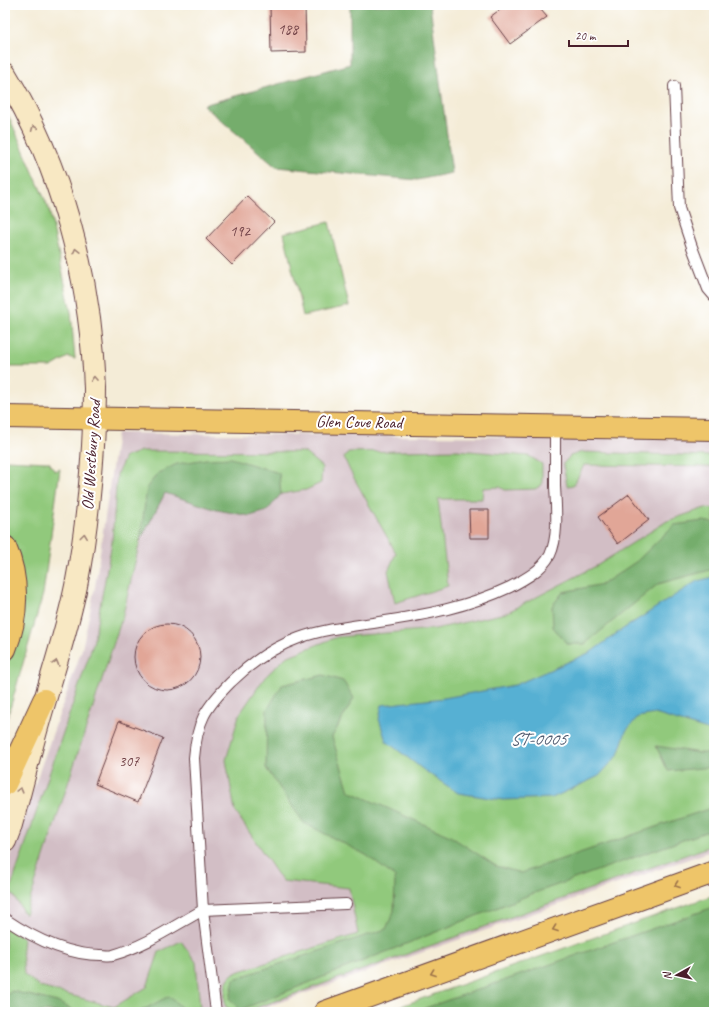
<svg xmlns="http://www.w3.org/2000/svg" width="719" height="1017" font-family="Caveat,sans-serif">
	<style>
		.industrial { fill: #d2bec5 }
		.green { fill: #91c97c; stroke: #6e7454 }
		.forest { fill: #74ad6c; stroke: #5f664c }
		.water { fill: #56b0d3; stroke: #50687f }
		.building { fill: #e1a697 }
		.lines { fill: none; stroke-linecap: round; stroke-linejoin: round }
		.lane-casing { stroke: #643e45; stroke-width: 12 }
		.secondary-casing { stroke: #643e45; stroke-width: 24 }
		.primary-casing { stroke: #643e45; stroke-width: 24 }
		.highway-casing { stroke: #643e45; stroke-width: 24 }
		.lane { stroke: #fff; stroke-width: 10 }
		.secondary { stroke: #f8e8c3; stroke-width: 22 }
		.primary { stroke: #eec569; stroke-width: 22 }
		.highway { stroke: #eec569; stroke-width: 22 }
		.oneway { stroke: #a18477 }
		.oneway2 { stroke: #9c724a }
		.labels { text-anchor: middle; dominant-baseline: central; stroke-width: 4; stroke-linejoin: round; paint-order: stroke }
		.number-label { font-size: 15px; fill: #704146 }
		.street-label { font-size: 17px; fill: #4a1f2b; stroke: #fff }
		.water-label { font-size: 18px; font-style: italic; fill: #4f596e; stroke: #fff }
	</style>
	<rect width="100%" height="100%" fill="#fff"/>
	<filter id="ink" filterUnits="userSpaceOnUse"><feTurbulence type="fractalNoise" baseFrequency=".025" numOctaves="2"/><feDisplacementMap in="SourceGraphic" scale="8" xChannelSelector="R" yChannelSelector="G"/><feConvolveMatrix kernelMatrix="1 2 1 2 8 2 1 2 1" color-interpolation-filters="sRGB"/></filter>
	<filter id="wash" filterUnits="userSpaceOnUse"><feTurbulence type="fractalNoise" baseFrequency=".012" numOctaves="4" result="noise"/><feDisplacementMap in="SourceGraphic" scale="16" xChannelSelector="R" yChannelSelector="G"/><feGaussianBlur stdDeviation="0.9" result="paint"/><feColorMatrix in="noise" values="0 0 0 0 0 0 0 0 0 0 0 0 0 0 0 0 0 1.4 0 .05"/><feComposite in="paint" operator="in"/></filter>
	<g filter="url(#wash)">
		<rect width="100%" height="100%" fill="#f4ecd7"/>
		<path class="industrial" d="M117,433l597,6v411l-462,162h-247v-142l77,-221 13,-62z"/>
		<g class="green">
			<path d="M5,110l5,9 39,90 22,103 4,47 -7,-2 -17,10h-46z"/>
			<path d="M329,222l20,84 -46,10 -19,-83z"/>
			<path d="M457,450l72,6 13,8v21l-7,4 -30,1 -5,-3 -17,1 -1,11h-44l10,87 -53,17 -7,-32 8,-18 -46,-82 -6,-13 4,-6z"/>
			<path d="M141,451l163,1 18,15 -1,16 -15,7 -25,4 -116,-1 -25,48 -17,74 -98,300 -15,-25 83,-246 19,-102 5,-68 8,-17z"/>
			<path d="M582,452l132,4v11l-130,-2 -10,20 -7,1 -4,-22 7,-8z"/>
			<path d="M5,460l44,2 6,9 5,-2 -17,125 -38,132v-59l14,-35 -8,-91 -6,-10z"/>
			<path d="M705,508l9,1v336l-470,167h-10l-9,-6c0,-12 -2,-25 9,-33l124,-39 -9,-46 -67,-7 -47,-70 -9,-51 13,-45 26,-38 21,-20 51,-20 98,-8 71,-16 92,-48 69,-44z"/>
			<path d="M714,895v117h-330z"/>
			<path d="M5,928l18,9 -1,12 2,25 16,13 74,20 33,-20 12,-35 22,-11 15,21 4,46 -2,4h-193z"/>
		</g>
		<g class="forest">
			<path d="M350,5h80l22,168 -35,7 -141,-13 -73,-62 147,-41z"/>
			<path d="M231,458l48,15 2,21 -14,17 -17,5 -33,-6 -52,-17 -25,48 7,-54 11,-14 19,-9 29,-5z"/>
			<path d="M703,521l11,2v46l-56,15 -73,60h-18l-14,-17 -1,-21 11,-14 40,-8 34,-23 37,-36z"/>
			<path d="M323,675l20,6 11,17 -22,39 17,54 101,45 46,30 25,7 193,-66v22l-185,66 -289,115 -10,-11 4,-20 152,-50 8,-18 1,-34 -29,-22 -62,-32 -38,-55 1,-58 15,-25z"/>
			<path d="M656,746l44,7h14v14l-46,4z"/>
			<path d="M714,907v105h-300z"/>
			<path d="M12,991l45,11 20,10h-72v-16z"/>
			<path d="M169,996l15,14v2h-45z"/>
		</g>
		<path class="water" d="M714,577v155l-59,-18 -17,3 -12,14 -8,24 -19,21 -47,22 -49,2 -45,-7 -33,-22 -39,-30 -7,-22 3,-14 62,-7 71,-13 76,-33 29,-21 77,-50z"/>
		<g id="blocks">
			<g class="building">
				<path d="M270,5h35l1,47 -35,1z"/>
				<path d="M506,5h42l-7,5 6,7 -37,27 -20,-27z"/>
				<path d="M247,196l27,26 -42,43 -26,-26z"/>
				<path d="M629,494l20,26 -31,24 -20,-27z"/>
				<path d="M469,510h20v28h-19z"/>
				<circle cx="167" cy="657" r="33"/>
				<path d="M119,721l44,17 -25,64 -43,-18z"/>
			</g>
		</g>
	</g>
	<g filter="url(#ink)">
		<use href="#blocks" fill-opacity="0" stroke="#643e45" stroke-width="1"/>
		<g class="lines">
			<defs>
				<g id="lane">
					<path d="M674,86l5,122 13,39 16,42 6,7"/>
					<path d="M346,904l-143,6 -9,-152c3,-37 11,-50 37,-76 20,-19 42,-35 68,-44 25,-9 54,-12 80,-16 46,-7 89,-15 131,-35 15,-8 32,-17 40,-32 9,-19 6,-48 5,-69 0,-20 0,-40 0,-61"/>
					<path d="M5,919c28,19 61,36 96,36 4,0 8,1 12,0 32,-9 61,-29 90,-45l13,102"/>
				</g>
				<path id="secondary" d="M5,74c57,93 86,205 90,314 0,19 -1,39 -2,58 -3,47 -8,94 -17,140 -8,39 -20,76 -31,114 -13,42 -23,86 -35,128l-5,13"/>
				<path id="primary" d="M5,417l709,12"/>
				<g id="highway">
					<path d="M5,547c14,31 13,71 0,102"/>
					<path d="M5,784l39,-84"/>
					<path d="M325,1012l389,-140"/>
				</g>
			</defs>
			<use href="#lane" class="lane-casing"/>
			<use href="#secondary" class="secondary-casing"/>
			<use href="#primary" class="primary-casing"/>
			<use href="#highway" class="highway-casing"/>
			<use href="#lane" class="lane"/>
			<use href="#secondary" class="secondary"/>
			<use href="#primary" class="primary"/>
			<use href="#highway" class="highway"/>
		</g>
		<defs><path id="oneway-chevron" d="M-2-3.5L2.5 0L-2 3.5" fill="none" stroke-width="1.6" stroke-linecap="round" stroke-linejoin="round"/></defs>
		<g class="oneway">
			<use href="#oneway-chevron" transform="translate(34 128) rotate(-113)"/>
			<use href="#oneway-chevron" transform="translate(76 251) rotate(-103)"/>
			<use href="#oneway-chevron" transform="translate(94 379) rotate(-93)"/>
			<use href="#oneway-chevron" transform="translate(84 536) rotate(-83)"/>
			<use href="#oneway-chevron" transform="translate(56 663) rotate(-74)"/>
			<use href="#oneway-chevron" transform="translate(20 790) rotate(-75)"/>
		</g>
		<g class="oneway2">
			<use href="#oneway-chevron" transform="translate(677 885) rotate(160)"/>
			<use href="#oneway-chevron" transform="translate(555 929) rotate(160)"/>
			<use href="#oneway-chevron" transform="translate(433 973) rotate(160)"/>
		</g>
	</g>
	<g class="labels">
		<g class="number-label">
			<text x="288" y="29">188</text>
			<text x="240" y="231">192</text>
			<text x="129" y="761">307</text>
		</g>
		<g class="street-label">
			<text transform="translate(359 422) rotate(1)">Glen Cove Road</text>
			<text transform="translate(91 455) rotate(-86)">Old Westbury Road</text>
		</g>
		<g class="water-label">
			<text x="538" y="739">ST-0005</text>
		</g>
	</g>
	<rect width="719" height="1017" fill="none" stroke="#fff" stroke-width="20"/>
	<g transform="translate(677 975) rotate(262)" stroke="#ffffff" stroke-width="3" paint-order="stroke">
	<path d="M0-3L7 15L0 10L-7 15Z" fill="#4a1f2b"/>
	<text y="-6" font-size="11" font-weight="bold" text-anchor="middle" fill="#4a1f2b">N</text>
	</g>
	<path d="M569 40v6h59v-6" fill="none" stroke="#4a1f2b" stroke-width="2"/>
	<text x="575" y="40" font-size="12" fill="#4a1f2b" stroke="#ffffff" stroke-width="3" paint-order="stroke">20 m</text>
</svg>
